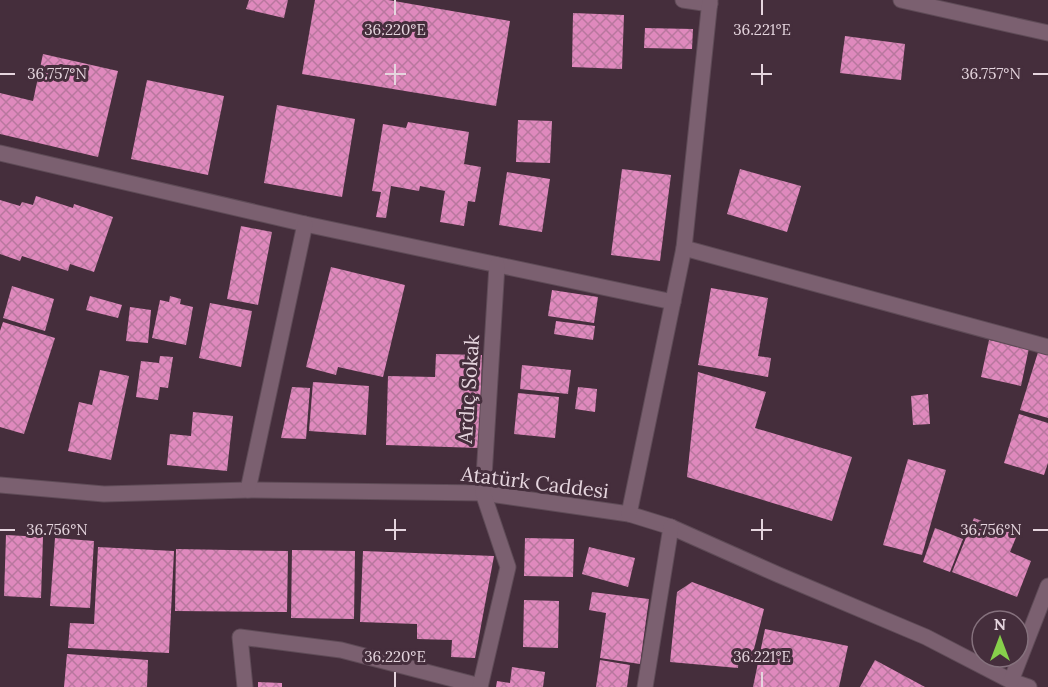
<svg xmlns="http://www.w3.org/2000/svg" width="1048" height="687" font-family="Lora,serif">
	<style>
		.building { fill: url(#building-cross-hatch) }
		.lines { fill: none; stroke-linecap: round; stroke-linejoin: round }
		.minor-casing { stroke: #5f4b57; stroke-width: 17 }
		.minor { stroke: #7b6070; stroke-width: 15 }
		.ticks { fill: none; stroke: #e5d5de; stroke-width: 2 }
		.labels { text-anchor: middle; dominant-baseline: central; stroke-width: 6; stroke-linejoin: round; paint-order: stroke }
		.street-label { font-size: 20px; fill: #e5d5de; stroke: #452e3c }
		.ticks-label { font-size: 15px; text-anchor: middle; fill: #e5d5de; stroke: #452e3c; stroke-width: 6; stroke-linejoin: round; paint-order: stroke }
	</style>
	<defs>
		<pattern id="building-cross-hatch" width="8" height="8" patternUnits="userSpaceOnUse" patternTransform="scale(1.5)"><rect width="8" height="8" fill="#df89bd"/><path d="M0 0l8 8M0 8l8-8" fill="none" stroke="#b8779e"/></pattern>
	</defs>
	<rect width="100%" height="100%" fill="#452e3c"/>
	<g class="building">
		<path d="M249,0h39l-4,18 -38,-9z"/>
		<path d="M315,0h73l122,21 -14,85 -194,-32z"/>
		<path d="M573,13l51,2 -2,54 -50,-2z"/>
		<path d="M645,28l48,1 -1,20 -48,-1z"/>
		<path d="M845,36l60,8 -4,36 -61,-7z"/>
		<path d="M43,54l75,17 -20,86 -98,-23v-41l33,8z"/>
		<path d="M147,80l77,16 -16,79 -77,-16z"/>
		<path d="M277,105l78,14 -13,78 -78,-14z"/>
		<path d="M518,120l34,1 -2,42 -34,-1z"/>
		<path d="M408,122l61,10 -5,32 17,3 -6,35 -7,-1 -4,25 -24,-4 5,-31 -25,-5 -1,5 -28,-5 -5,32 -10,-1 5,-25 -9,-1 11,-67 23,4z"/>
		<path d="M622,169l49,6 -11,86 -49,-6z"/>
		<path d="M740,169l61,17 -14,46 -60,-18z"/>
		<path d="M507,172l43,7 -8,53 -43,-7z"/>
		<path d="M36,196l37,12 1,-4 39,13 -19,55 -24,-8 -2,7 -46,-15 -2,5 -20,-7v-54l20,6 2,-4 11,3z"/>
		<path d="M241,226l31,6 -14,73 -31,-6z"/>
		<path d="M331,267l74,18 -22,92 -45,-10 -2,8 -30,-8z"/>
		<path d="M12,286l42,13 -9,32 -42,-13z"/>
		<path d="M711,288l57,10 -10,58 13,2 -3,19 -70,-12z"/>
		<path d="M552,290l46,7 -4,26 -46,-7z"/>
		<path d="M90,296l32,9 -4,13 -32,-8z"/>
		<path d="M170,296l11,3 -1,5 13,3 -7,38 -34,-7 8,-38 9,2z"/>
		<path d="M210,303l42,8 -11,56 -42,-9z"/>
		<path d="M130,307l21,3 -3,33 -22,-2z"/>
		<path d="M556,321l39,5 -2,14 -39,-6z"/>
		<path d="M3,322l52,16 -31,96 -24,-7v-96z"/>
		<path d="M989,340l40,8 -8,38 -40,-9z"/>
		<path d="M1039,349l9,3v66l-28,-8z"/>
		<path d="M436,354l46,1 -3,93 -93,-3 2,-69 47,1z"/>
		<path d="M160,356l13,1 -5,31 -8,-1 -2,13 -22,-3 5,-36 18,2z"/>
		<path d="M522,365l49,5 -3,24 -48,-5z"/>
		<path d="M100,370l29,6 -18,84 -43,-9 11,-49 13,3z"/>
		<path d="M698,372l68,20 -11,36 97,29 -20,64 -145,-44z"/>
		<path d="M313,382l56,4 -3,49 -57,-4z"/>
		<path d="M292,387l18,1 -4,51 -25,-1z"/>
		<path d="M578,387l19,2 -2,23 -20,-3z"/>
		<path d="M518,393l41,4 -4,41 -41,-4z"/>
		<path d="M928,394l2,30 -17,1 -2,-29z"/>
		<path d="M193,412l40,4 -6,55 -60,-6 3,-31 21,2z"/>
		<path d="M1019,414l29,9v40l-4,12 -40,-12z"/>
		<path d="M908,459l38,11 -24,85 -39,-10z"/>
		<path d="M974,518l43,17 -7,17 21,9 -14,36 -65,-25z"/>
		<path d="M935,528l28,11 -13,33 -27,-10z"/>
		<path d="M6,535l37,2 -2,61 -37,-2z"/>
		<path d="M55,538l39,3 -4,67 -40,-2z"/>
		<path d="M525,538l49,1 -1,38 -49,-1z"/>
		<path d="M98,547l76,4 -5,102 -101,-5 2,-25 24,1z"/>
		<path d="M589,547l46,11 -7,29 -46,-13z"/>
		<path d="M176,549l112,2 -1,61 -112,-1z"/>
		<path d="M292,550l63,1 -1,68 -63,-1z"/>
		<path d="M363,551l131,5 -19,102 -24,-1 1,-17 -35,-1v-15l-57,-2z"/>
		<path d="M692,582l72,27 -12,48 -13,-5 -1,16 -68,-6 7,-70z"/>
		<path d="M592,592l57,7 -9,65 -40,-6 6,-45 -17,-3z"/>
		<path d="M524,600l35,1 -1,47 -35,-1z"/>
		<path d="M765,629l83,17 -9,41h-86z"/>
		<path d="M67,654l81,6 -1,27h-83z"/>
		<path d="M600,660l30,5 -3,22h-31z"/>
		<path d="M875,660l50,27h-65z"/>
		<path d="M512,667l33,5 -2,15h-47l1,-6 13,2z"/>
		<path d="M258,682l24,1v4h-24z"/>
	</g>
	<g class="lines">
		<defs>
			<g id="minor">
				<path d="M683,0l27,4"/>
				<path d="M901,0l147,33"/>
				<path d="M0,153l305,71 368,78"/>
				<path d="M684,248l364,99"/>
				<path d="M0,485l104,9 144,-4 235,3 146,21 42,13 108,48 147,62 85,44 18,6"/>
				<path d="M248,490l57,-266"/>
				<path d="M629,514l55,-266 26,-248"/>
				<path d="M1011,681l37,-95"/>
				<path d="M245,687l-5,-50 101,13 139,36"/>
				<path d="M480,687l28,-120 -25,-74 14,-228"/>
				<path d="M645,687l26,-160"/>
			</g>
		</defs>
		<use href="#minor" class="minor-casing"/>
		<use href="#minor" class="minor"/>
	</g>
	<path class="ticks" d="M395,0v15M762,0v15M395,64v21M762,64v21M0,74h15M385,74h21M751,74h21M1033,74h15M395,519v21M762,519v21M0,530h15M385,530h21M751,530h21M1033,530h15M395,672v15M762,672v15"/>
	<g class="labels">
		<g class="street-label">
			<text transform="translate(468 389) rotate(-86)">Ardıç Sokak</text>
			<text transform="translate(535 482) rotate(7)">Atatürk Caddesi</text>
		</g>
	</g>
	<g class="ticks-label">
		<text x="395" y="35">36.220°E</text>
		<text x="762" y="35">36.221°E</text>
		<text x="57" y="79">36.757°N</text>
		<text x="991" y="79">36.757°N</text>
		<text x="57" y="535">36.756°N</text>
		<text x="991" y="535">36.756°N</text>
		<text x="395" y="662">36.220°E</text>
		<text x="762" y="662">36.221°E</text>
	</g>
	<g transform="translate(1000 639)"><circle r="28" fill="#452e3c" stroke="#85717d" stroke-width="1.5"/>
	<path d="M0-4.5L10 22L0 15L-10 22Z" fill="#86cf4b"/>
	<text y="-9" font-size="16" font-weight="bold" text-anchor="middle" fill="#e5d5de">N</text>
	</g>
</svg>
